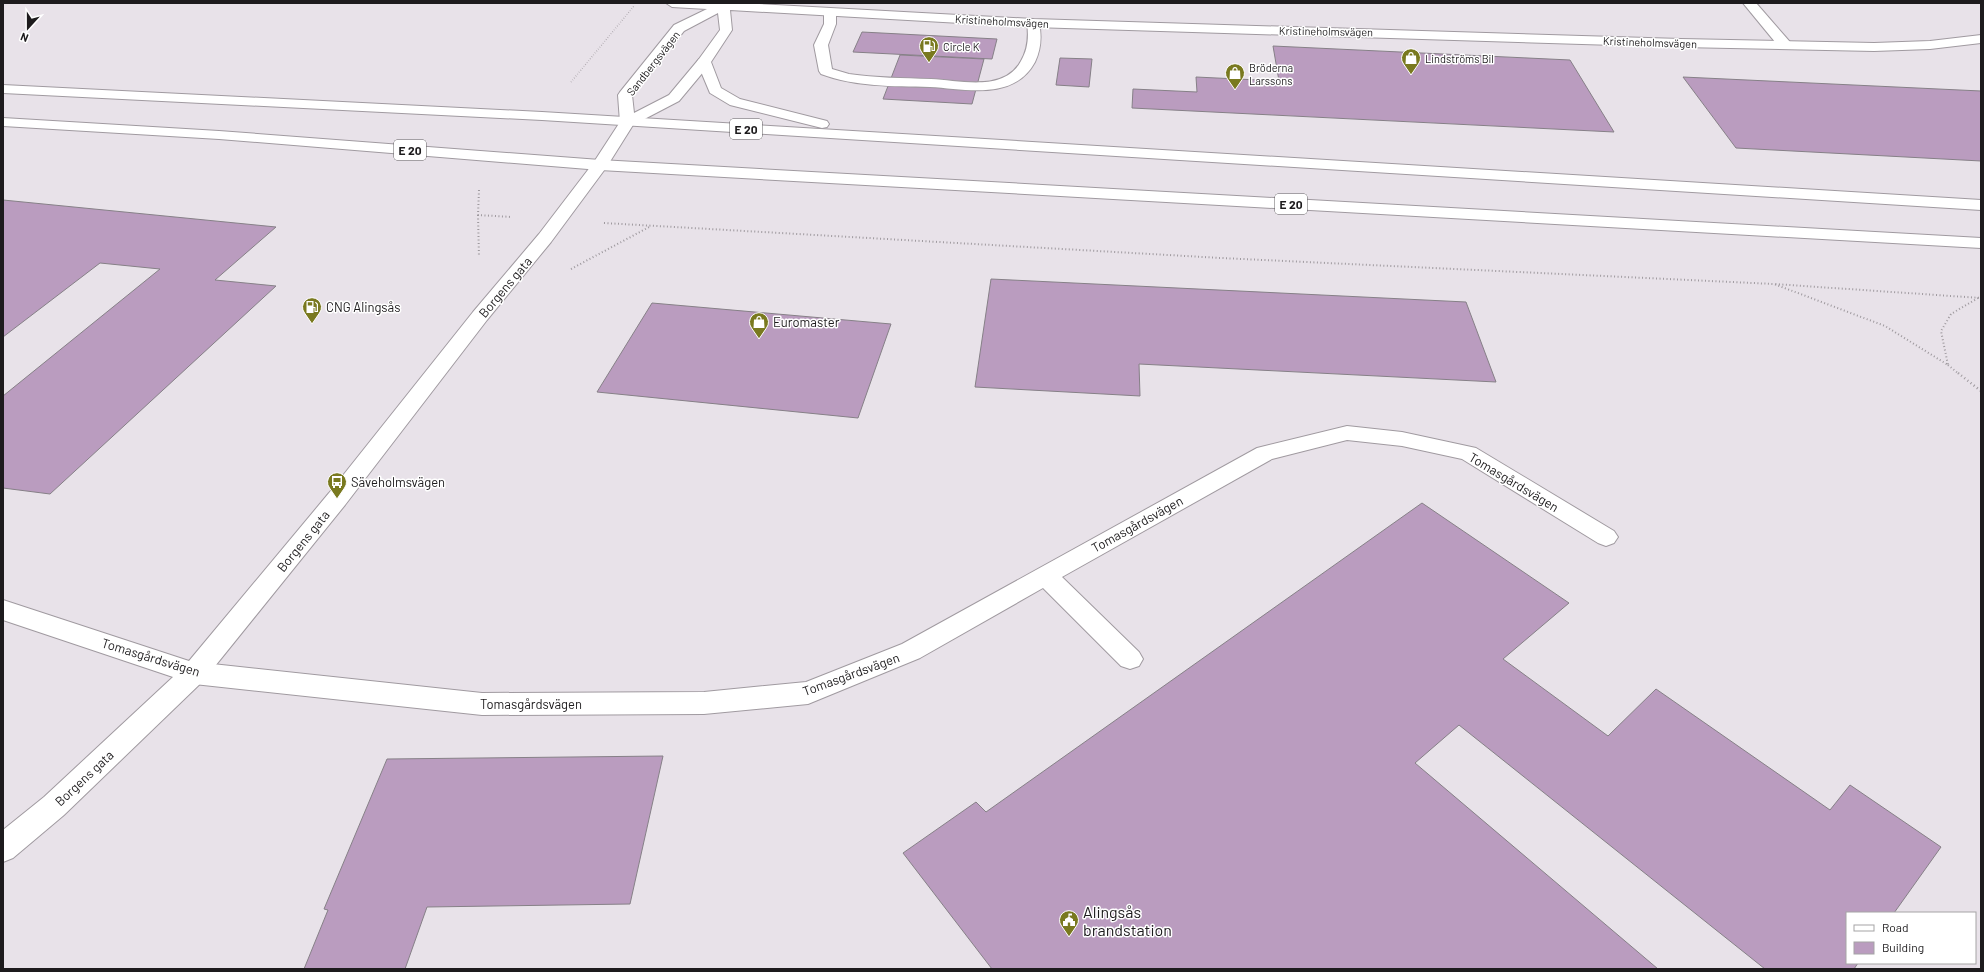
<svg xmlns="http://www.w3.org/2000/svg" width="1984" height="972" font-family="Barlow,sans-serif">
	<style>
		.building { fill: #ba9cbf; stroke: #868087 }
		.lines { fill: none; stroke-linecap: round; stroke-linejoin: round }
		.service-casing { stroke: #a09aa0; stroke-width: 2 }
		.minor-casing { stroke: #a09aa0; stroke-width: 2 }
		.tertiary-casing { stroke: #a09aa0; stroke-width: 2 }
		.trunk-casing { stroke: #a09aa0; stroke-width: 2 }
		.path-far2 { stroke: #9e999e; stroke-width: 1.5; stroke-dasharray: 0.5 2; stroke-linecap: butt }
		.path-far1 { stroke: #9e999e; stroke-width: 2; stroke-dasharray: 1 2.5; stroke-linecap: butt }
		.path { stroke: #9e999e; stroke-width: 2.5; stroke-dasharray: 1 3; stroke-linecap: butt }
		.service { fill: #fff; fill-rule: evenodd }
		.minor { fill: #fff; fill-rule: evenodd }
		.tertiary { fill: #fff; fill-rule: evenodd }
		.trunk { fill: #fff; fill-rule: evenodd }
		.labels { text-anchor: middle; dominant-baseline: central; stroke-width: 3; stroke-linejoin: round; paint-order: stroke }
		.far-street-label { font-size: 11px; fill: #1d1b1d; stroke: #fff }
		.far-poi-label { font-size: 11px; fill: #1d1b1d; stroke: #fff; text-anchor: start }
		.shield { fill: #fff; stroke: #615f61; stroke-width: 1 }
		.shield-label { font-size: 12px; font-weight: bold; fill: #1d1b1d }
		.street-label { font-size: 13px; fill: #1d1b1d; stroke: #fff }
		.poi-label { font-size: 13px; fill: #1d1b1d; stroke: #fff; text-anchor: start }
		.near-poi-label { font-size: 16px; fill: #1d1b1d; stroke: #fff; text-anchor: start }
	</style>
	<rect width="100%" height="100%" fill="#e8e2e9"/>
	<g class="building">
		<path d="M862,32l135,7 -5,20 -139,-7z"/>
		<path d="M1273,46l297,14 44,72 -482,-24 1,-19 64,3 -1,-15 83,4z"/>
		<path d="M900,55l84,4 -12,45 -89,-5z"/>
		<path d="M1060,58l32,1 -3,28 -33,-2z"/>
		<path d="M1683,77l298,14v70l-245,-13z"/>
		<path d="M3,200l273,27 -61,53 61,6 -226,208 -47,-6v-92l157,-127 -60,-6 -97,74z"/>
		<path d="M991,279l475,23 30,80 -357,-18 1,32 -165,-9z"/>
		<path d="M652,303l239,21 -33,94 -261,-26z"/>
		<path d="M1422,503l147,100 -66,56 105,77 48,-47 174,121 20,-25 91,62 -47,66h-47v50h11l-4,6h-89l-306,-244 -44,38 243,206h-666l-89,-116 73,-51 10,10z"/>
		<path d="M663,756l-33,148 -203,3 -22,62h-101l24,-59 -4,-1 63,-150z"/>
	</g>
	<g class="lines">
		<defs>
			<g id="service">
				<path d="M1743,3h13l34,39 2,3 -2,3h-10z"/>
				<path d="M830,8l6,4v12l-8,21 4,24 17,5c27,4 54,4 82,5 28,1 73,14 90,-18 7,-12 8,-24 6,-38l6,-4 6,4c3,14 2,26 -4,39 -21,39 -69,27 -105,25 -38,-1 -74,0 -109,-13l-2,-3 -5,-26 10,-21v-12z"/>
				<path d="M1347,426l55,6 74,16 138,83 4,6 -4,6 -8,3 -8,-3 -136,-84 -60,-13 -55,-6 -75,19 -210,118 77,75 4,7 -4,7 -9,3 -9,-3 -78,-78 -123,70 -112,46 -104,10 -222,1 -288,-31 -9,-3 -4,-8 4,-8 9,-3 288,31 222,-1 102,-10 96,-38 355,-196z"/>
			</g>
			<path id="minor" d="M600,160l6,2 2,3 -57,77 -64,78 -142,185 -142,176 -139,134 -51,43 -10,4v-32l41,-33 129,-120 -170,-57v-20l186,61 140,-168 144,-181 66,-78 55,-72z"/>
			<path id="tertiary" d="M666,3h73l294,16 648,20 193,4 56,-2 51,-6v8l-51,6 -56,2 -193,-4 -648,-20 -303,-17 2,20 -23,35 -30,36 -46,24 -27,43h-12l-2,-3 28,-43 -2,-27 2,-3 54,-67 33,-16 -35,-2zM718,13l2,17 -21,29 -30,36 -35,18 -2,-18 52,-64z"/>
			<g id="trunk">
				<path d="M704,58l5,1 2,3 10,26 19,11 87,22 2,3 -2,3 -5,1 -92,-23 -20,-12 -13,-31 2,-3z"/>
				<path d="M3,85l539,27 1439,88v10l-1439,-90 -539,-27z"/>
				<path d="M3,118l216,13 381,29 1381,78v10l-1381,-78 -381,-31 -216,-13z"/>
			</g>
		</defs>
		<use href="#service" class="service-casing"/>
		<use href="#minor" class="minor-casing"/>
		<use href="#tertiary" class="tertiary-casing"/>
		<use href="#trunk" class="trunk-casing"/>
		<path class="path-far2" d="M571,82l63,-76"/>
		<g class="path-far1">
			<path d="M479,190l-1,25 34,2"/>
			<path d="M478,215l1,42"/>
			<path d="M604,223l617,35 553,26"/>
			<path d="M571,269l80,-43"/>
			<path d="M1978,298l-27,16 -10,17 7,34 -63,-39 -111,-42 207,14"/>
			<path d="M1948,365l11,9"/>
		</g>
		<path class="path" d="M1958,373l23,18"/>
		<use href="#service" class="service"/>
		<use href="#minor" class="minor"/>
		<use href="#tertiary" class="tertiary"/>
		<use href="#trunk" class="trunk"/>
	</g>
	<defs>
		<symbol id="fuel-pin" viewBox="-11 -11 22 30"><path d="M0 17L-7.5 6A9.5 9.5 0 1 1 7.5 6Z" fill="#79791f" stroke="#fff"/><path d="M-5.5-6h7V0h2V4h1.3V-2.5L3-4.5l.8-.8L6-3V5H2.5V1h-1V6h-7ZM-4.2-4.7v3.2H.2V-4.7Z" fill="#fff"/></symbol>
		<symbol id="shop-pin" viewBox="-11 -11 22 30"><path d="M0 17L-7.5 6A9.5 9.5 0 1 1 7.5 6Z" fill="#79791f" stroke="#fff"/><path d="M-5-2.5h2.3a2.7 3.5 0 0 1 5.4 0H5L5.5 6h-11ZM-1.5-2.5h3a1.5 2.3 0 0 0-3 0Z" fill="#fff"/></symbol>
		<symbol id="bus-pin" viewBox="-11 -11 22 30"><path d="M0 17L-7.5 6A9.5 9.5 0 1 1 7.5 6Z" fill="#79791f" stroke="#fff"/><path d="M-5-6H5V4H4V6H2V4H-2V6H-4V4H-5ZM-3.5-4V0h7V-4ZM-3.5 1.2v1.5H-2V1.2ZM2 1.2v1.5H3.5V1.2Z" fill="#fff"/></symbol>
		<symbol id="civic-pin" viewBox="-11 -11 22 30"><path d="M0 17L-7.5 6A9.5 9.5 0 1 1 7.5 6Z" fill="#79791f" stroke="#fff"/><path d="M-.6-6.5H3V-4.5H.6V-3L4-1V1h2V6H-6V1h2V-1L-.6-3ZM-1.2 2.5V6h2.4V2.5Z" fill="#fff"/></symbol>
	</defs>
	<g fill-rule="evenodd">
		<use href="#fuel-pin" x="918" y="35" width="22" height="30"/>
		<use href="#shop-pin" x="1400" y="47" width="22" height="30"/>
		<use href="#shop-pin" x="1224" y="62" width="22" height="30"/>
		<use href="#fuel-pin" x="301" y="296" width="22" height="30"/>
		<use href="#shop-pin" x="748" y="311" width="22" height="30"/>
		<use href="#bus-pin" x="326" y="471" width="22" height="30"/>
		<use href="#civic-pin" x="1058" y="909" width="22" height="30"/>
	</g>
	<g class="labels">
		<g class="far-street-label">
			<text transform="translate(1002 21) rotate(3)">Kristineholmsvägen</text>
			<text transform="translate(1326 31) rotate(1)">Kristineholmsvägen</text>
			<text transform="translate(1650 42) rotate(2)">Kristineholmsvägen</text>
			<text transform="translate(653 63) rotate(-52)">Sandbergsvägen</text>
		</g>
		<g class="far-poi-label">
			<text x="943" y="46">Circle K</text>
			<text x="1425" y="58">Lindströms Bil</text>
			<text x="1249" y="67">Bröderna<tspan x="1249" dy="13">Larssons</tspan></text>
		</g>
		<g class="shield">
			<rect x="730" y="119" width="32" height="20" rx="3"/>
			<rect x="394" y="140" width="32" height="20" rx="3"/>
			<rect x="1275" y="194" width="32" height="20" rx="3"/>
		</g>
		<g class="shield-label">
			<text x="746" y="129">E 20</text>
			<text x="410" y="150">E 20</text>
			<text x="1291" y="204">E 20</text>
		</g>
		<g class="street-label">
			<text transform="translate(505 287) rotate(-50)">Borgens gata</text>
			<text transform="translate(1514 482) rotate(31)">Tomasgårdsvägen</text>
			<text transform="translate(1137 524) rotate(-29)">Tomasgårdsvägen</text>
			<text transform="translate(303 541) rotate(-51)">Borgens gata</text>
			<text transform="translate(151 657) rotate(17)">Tomasgårdsvägen</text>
			<text transform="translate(851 674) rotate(-20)">Tomasgårdsvägen</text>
			<text x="531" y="704">Tomasgårdsvägen</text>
			<text transform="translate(84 778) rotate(-43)">Borgens gata</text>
		</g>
		<g class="poi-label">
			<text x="326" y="307">CNG Alingsås</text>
			<text x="773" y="322">Euromaster</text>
			<text x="351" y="482">Säveholmsvägen</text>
		</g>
		<g class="near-poi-label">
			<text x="1083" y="911">Alingsås<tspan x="1083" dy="18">brandstation</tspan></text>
		</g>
	</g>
	<rect width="1984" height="972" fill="none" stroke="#1d1b1d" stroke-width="8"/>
	<rect x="1846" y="912" width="130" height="52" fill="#ffffff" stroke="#a5a4a5"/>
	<rect x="1854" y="925" width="20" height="6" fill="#ffffff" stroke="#a5a4a5"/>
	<text x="1882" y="932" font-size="12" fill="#1d1b1d">Road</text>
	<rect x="1854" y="942" width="20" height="12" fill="#ba9cbf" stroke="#a5a4a5"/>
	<text x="1882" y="952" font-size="12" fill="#1d1b1d">Building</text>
	<g transform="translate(28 28) rotate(201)" stroke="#ffffff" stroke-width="3" paint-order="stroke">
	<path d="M0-3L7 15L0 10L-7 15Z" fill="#1d1b1d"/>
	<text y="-6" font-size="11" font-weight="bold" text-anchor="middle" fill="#1d1b1d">N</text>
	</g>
</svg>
